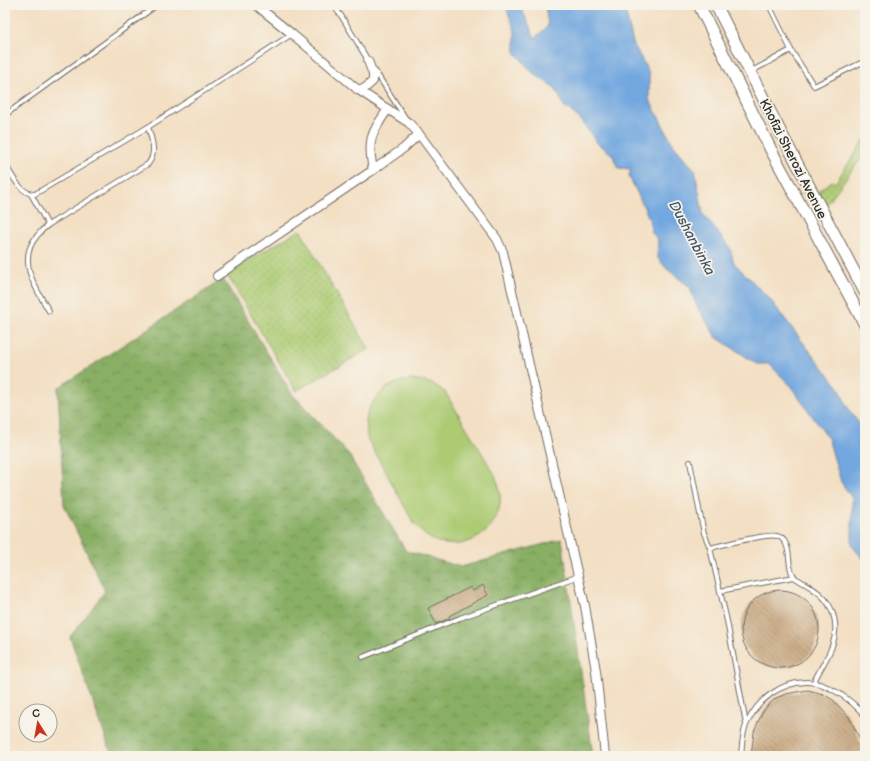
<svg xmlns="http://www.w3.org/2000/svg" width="870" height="761" font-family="'Balsamiq Sans',sans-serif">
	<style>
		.grass { fill: url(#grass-dots); stroke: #6c7b4f }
		.forest { fill: url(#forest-crowns); stroke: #5a6d48 }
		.pitch { fill: #accb73; stroke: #6c7b4f }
		.water { fill: #72a7df; stroke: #4e6985 }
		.building { fill: url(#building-back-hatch) }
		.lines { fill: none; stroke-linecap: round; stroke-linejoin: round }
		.service-casing { stroke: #716a60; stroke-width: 6 }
		.minor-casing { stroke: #716a60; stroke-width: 10 }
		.secondary-casing { stroke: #716a60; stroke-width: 13 }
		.service { stroke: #fff; stroke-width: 4 }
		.minor { stroke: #fff; stroke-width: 8 }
		.secondary { stroke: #fff; stroke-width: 11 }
		.labels { text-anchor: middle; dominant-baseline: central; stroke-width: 3.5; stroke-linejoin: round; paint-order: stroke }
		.street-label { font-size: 13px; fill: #2b2b2b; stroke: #f7f3e8 }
		.water-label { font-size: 14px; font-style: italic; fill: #44566a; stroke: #f7f3e8 }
	</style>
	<defs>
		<pattern id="grass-dots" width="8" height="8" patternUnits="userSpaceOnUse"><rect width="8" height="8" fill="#accb73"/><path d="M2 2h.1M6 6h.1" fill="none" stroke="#94ae64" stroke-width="1.8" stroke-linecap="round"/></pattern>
		<pattern id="forest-crowns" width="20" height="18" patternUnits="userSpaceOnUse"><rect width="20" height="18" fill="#89af65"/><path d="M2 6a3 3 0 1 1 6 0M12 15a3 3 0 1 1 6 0" fill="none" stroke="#708f53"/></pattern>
		<pattern id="building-back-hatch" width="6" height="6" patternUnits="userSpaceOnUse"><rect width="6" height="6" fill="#c7a780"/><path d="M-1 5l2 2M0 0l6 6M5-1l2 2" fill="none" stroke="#a28869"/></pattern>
	</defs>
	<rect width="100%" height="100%" fill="#f7f3e8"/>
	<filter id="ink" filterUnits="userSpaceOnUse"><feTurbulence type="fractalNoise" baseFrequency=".025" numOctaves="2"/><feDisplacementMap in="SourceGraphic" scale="8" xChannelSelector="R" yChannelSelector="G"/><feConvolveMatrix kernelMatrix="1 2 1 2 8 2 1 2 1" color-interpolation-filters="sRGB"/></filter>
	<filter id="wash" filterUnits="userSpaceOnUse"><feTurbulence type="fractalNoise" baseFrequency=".012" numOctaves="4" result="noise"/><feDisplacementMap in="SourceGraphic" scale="16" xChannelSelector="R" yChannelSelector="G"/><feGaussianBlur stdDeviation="0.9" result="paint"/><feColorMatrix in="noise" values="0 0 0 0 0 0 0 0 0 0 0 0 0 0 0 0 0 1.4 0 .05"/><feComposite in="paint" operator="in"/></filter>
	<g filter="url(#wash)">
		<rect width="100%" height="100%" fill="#f3dfc3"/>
		<g class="grass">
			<path d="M865,139v14l-40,53 -7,-15 14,-10 3,2z"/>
			<path d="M300,230l69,119 -73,42 -70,-118z"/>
		</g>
		<path class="forest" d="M223,279l69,115 55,58 59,99 55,16 101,-28 31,217h-481l-42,-119 35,-46 -41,-86 -6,-117z"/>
		<path class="pitch" d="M418,380l15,4 12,8 50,83c3,9 6,17 5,27 -2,36 -47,55 -75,33 -4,-3 -7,-8 -11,-11l-47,-86c0,-5 -1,-11 -1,-16 1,-19 18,-37 37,-41 5,-1 10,-1 15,-1z"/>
		<path class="water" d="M505,5h15l15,33 13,-12 -3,-21h78l2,5 8,33 16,30v26l25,47 21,24 8,44 27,34 4,15 35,35 36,47 33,41 11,24 16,21v130l-13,-15v-48l-11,-16 -13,-44 -39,-54 -20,-20h-12l-41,-27 -20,-32 -6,-18 -23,-18 -10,-12 1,-17 -7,-9 -2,-13 -20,-42 2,-7 -13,-1 -6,-14 -15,-11 -17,-24 -16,-13 -9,-18 -22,-15 -18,-21v-21z"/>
		<g id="blocks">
			<g class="building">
				<path d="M483,585l5,10 -39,21 1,2 -14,6 -8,-16 43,-21 2,4z"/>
				<circle cx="780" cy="629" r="39"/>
				<path d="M808,690l15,4 10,6 16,17 10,20 5,19h-113l3,-24 8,-19 6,-8 8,-7 10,-4z"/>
			</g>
		</g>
	</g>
	<g filter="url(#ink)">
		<use href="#blocks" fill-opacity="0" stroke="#716a60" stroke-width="1"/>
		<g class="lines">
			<defs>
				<g id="service">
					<path d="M333,5l9,12 27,45"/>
					<path d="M791,50l23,36 51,-25"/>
					<path d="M375,71l31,48"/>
					<path d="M750,72l41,-22 -22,-45"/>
					<path d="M5,115l152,-110"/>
					<path d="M5,164c6,10 16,31 30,30l113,-67 144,-93"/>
					<path d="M31,194l17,31"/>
					<path d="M49,311c-13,-22 -33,-51 -12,-75 3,-4 7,-8 11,-11l100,-61c9,-11 4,-24 0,-37"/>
					<path d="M690,462l10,52 4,19 6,15 17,73 19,103"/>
					<path d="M710,548c13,-3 56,-15 67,-12 5,1 7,4 9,8 5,10 1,24 8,33 9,6 18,10 26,17 15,13 19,34 12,52 -4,12 -13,24 -18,36"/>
					<path d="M720,591l74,-14"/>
					<path d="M363,657l97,-39 119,-42"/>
					<path d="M741,756c1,-11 1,-23 6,-33 11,-23 32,-40 59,-41 20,-1 47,19 59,34"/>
				</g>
				<g id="minor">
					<path d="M256,5l36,29 65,55 52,34 10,11 78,105 6,13 82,354 11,65 9,85"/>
					<path d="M357,89h7l9,-8v-7l-5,-13"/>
					<path d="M373,170l31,-22 15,-14"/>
					<path d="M217,276l156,-106c-6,-31 -2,-36 15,-61"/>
				</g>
				<g id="secondary">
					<path d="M699,5l72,145 94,175"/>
					<path d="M716,5l64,126 85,161"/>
				</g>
			</defs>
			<use href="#service" class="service-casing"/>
			<use href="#minor" class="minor-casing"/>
			<use href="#secondary" class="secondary-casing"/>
			<use href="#service" class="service"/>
			<use href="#minor" class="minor"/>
			<use href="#secondary" class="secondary"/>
		</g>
	</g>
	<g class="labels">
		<g class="street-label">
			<text transform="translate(793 159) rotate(63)">Khofizi Sherozi Avenue</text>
		</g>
		<g class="water-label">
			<text transform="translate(692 238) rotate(62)">Dushanbinka</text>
		</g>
	</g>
	<rect width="870" height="761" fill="none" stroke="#f7f3e8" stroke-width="20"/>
	<g transform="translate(38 723) rotate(349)"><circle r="19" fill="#f7f3e8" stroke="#a5a39c"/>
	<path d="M0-3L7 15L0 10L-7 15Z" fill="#c8321e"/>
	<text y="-6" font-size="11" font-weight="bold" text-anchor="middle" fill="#2b2b2b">С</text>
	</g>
</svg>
